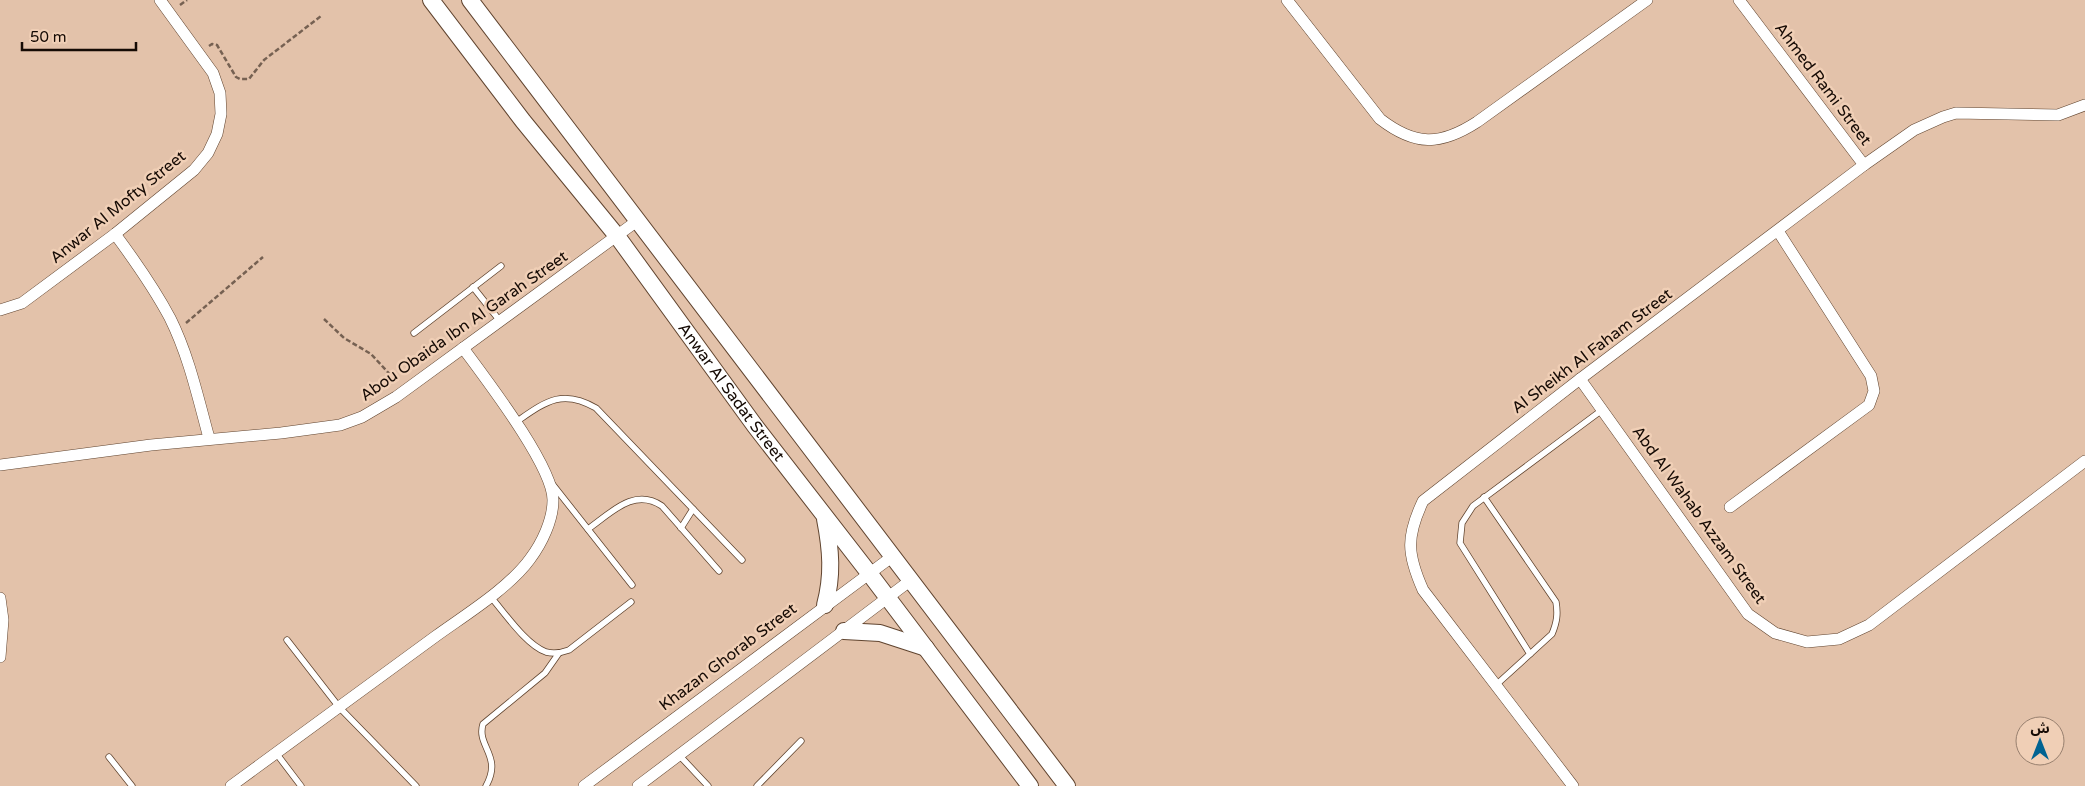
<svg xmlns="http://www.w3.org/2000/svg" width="2085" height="786" font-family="'Varela Round','Noto Sans Arabic',sans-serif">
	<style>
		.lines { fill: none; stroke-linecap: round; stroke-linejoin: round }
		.lane-casing { stroke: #60442f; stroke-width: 7 }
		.street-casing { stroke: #60442f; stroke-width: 12 }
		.secondary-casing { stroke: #60442f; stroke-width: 18 }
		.path { stroke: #766152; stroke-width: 2.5; stroke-dasharray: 5 2.5; stroke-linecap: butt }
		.lane { stroke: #fff; stroke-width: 5.5 }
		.street { stroke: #fff; stroke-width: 11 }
		.secondary { stroke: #fff; stroke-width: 16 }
		.labels { text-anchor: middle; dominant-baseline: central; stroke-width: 5; stroke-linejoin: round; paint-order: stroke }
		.street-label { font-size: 16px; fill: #150a04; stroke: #f0cfb6 }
	</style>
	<rect width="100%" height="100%" fill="#e3c2aa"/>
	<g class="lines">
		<defs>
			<g id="lane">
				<path d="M473,287l27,34"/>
				<path d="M414,333l87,-67"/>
				<path d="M516,422c29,-20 46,-34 80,-14l146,152"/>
				<path d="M553,485l79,100"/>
				<path d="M1484,497l72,105c2,12 1,20 -4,32l-56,51"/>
				<path d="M681,528l12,-19"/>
				<path d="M588,529c23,-16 46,-42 74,-23l57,65"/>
				<path d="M490,596c14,16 36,49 56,56 8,2 15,1 23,-2l62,-48"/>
				<path d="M287,640l52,67 77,79"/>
				<path d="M1530,654l-70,-111 2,-20 11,-17 129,-96"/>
				<path d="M276,753l25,33"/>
				<path d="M679,755l29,31"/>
				<path d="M109,757l23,29"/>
				<path d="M486,786c17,-30 -10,-40 -3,-62l62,-51 14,-20"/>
				<path d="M757,786l44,-45"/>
			</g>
			<g id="street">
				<path d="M1287,0l93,119c35,27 60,27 97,3l170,-122"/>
				<path d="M1739,0l125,165"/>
				<path d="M115,234c20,27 39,54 55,84 19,38 28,80 39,120"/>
				<path d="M0,310l22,-7 93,-69 79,-64 14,-17 9,-19 4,-20 -1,-21 -7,-20 -53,-73"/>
				<path d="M1580,379l168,235 27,19 32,9 32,-3 30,-14 216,-164"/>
				<path d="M0,465l151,-20 130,-12 59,-8 22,-8 34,-20 241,-176"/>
				<path d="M1730,507l139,-102 5,-14 -3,-15 -93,-145"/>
				<path d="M0,598l3,22 -3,37"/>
				<path d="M231,786c69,-50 137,-100 205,-150 29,-21 73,-48 94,-77 12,-16 23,-39 23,-59 0,-34 -68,-122 -90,-152"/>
				<path d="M584,786l309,-230"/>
				<path d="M638,786l273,-206"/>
				<path d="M1573,786l-150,-196c-16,-36 -17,-53 0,-89l157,-122 284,-214 50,-35 29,-13 13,-4 102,2 27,-10"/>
			</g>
			<g id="secondary">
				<path id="s1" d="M431,0l92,121 94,115 138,190 114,147 161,213"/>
				<path d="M470,0l597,786"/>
				<path d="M825,605c8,-30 6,-55 0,-86"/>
				<path d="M844,631l36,2 46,15"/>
			</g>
		</defs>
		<use href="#lane" class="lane-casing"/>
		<use href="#street" class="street-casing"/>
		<use href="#secondary" class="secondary-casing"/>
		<g class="path">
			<path d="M180,5l7,-5"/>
			<path d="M209,46l3,-2 5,1 19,32 4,2h9l15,-19 57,-44"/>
			<path d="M324,319l20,19 27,16 26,28"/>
			<path d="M186,323l77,-66"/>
		</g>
		<use href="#lane" class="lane"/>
		<use href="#street" class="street"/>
		<use href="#secondary" class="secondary"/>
	</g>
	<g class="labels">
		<g class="street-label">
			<text transform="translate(1823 84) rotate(53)">Ahmed Rami Street</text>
			<text transform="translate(118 207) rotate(-39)">Anwar Al Mofty Street</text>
			<text transform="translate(464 326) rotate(-35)">Abou Obaida Ibn Al Garah Street</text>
			<text transform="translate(1592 351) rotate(-37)">Al Sheikh Al Faham Street</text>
			<text stroke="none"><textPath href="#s1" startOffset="494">Anwar Al Sadat Street</textPath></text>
			<text transform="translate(1699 515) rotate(54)">Abd Al Wahab Azzam Street</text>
			<text transform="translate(728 657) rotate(-37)">Khazan Ghorab Street</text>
		</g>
	</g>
	<g transform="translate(2040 741)"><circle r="24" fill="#f0cfb6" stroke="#98806f"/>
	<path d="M0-4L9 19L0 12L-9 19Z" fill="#006392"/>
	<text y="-8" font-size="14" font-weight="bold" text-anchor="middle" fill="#150a04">ش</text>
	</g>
	<path d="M22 42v8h114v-8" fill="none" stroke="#150a04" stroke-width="2.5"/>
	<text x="30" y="42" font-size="15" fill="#150a04" stroke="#f0cfb6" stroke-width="4" paint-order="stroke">50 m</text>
</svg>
